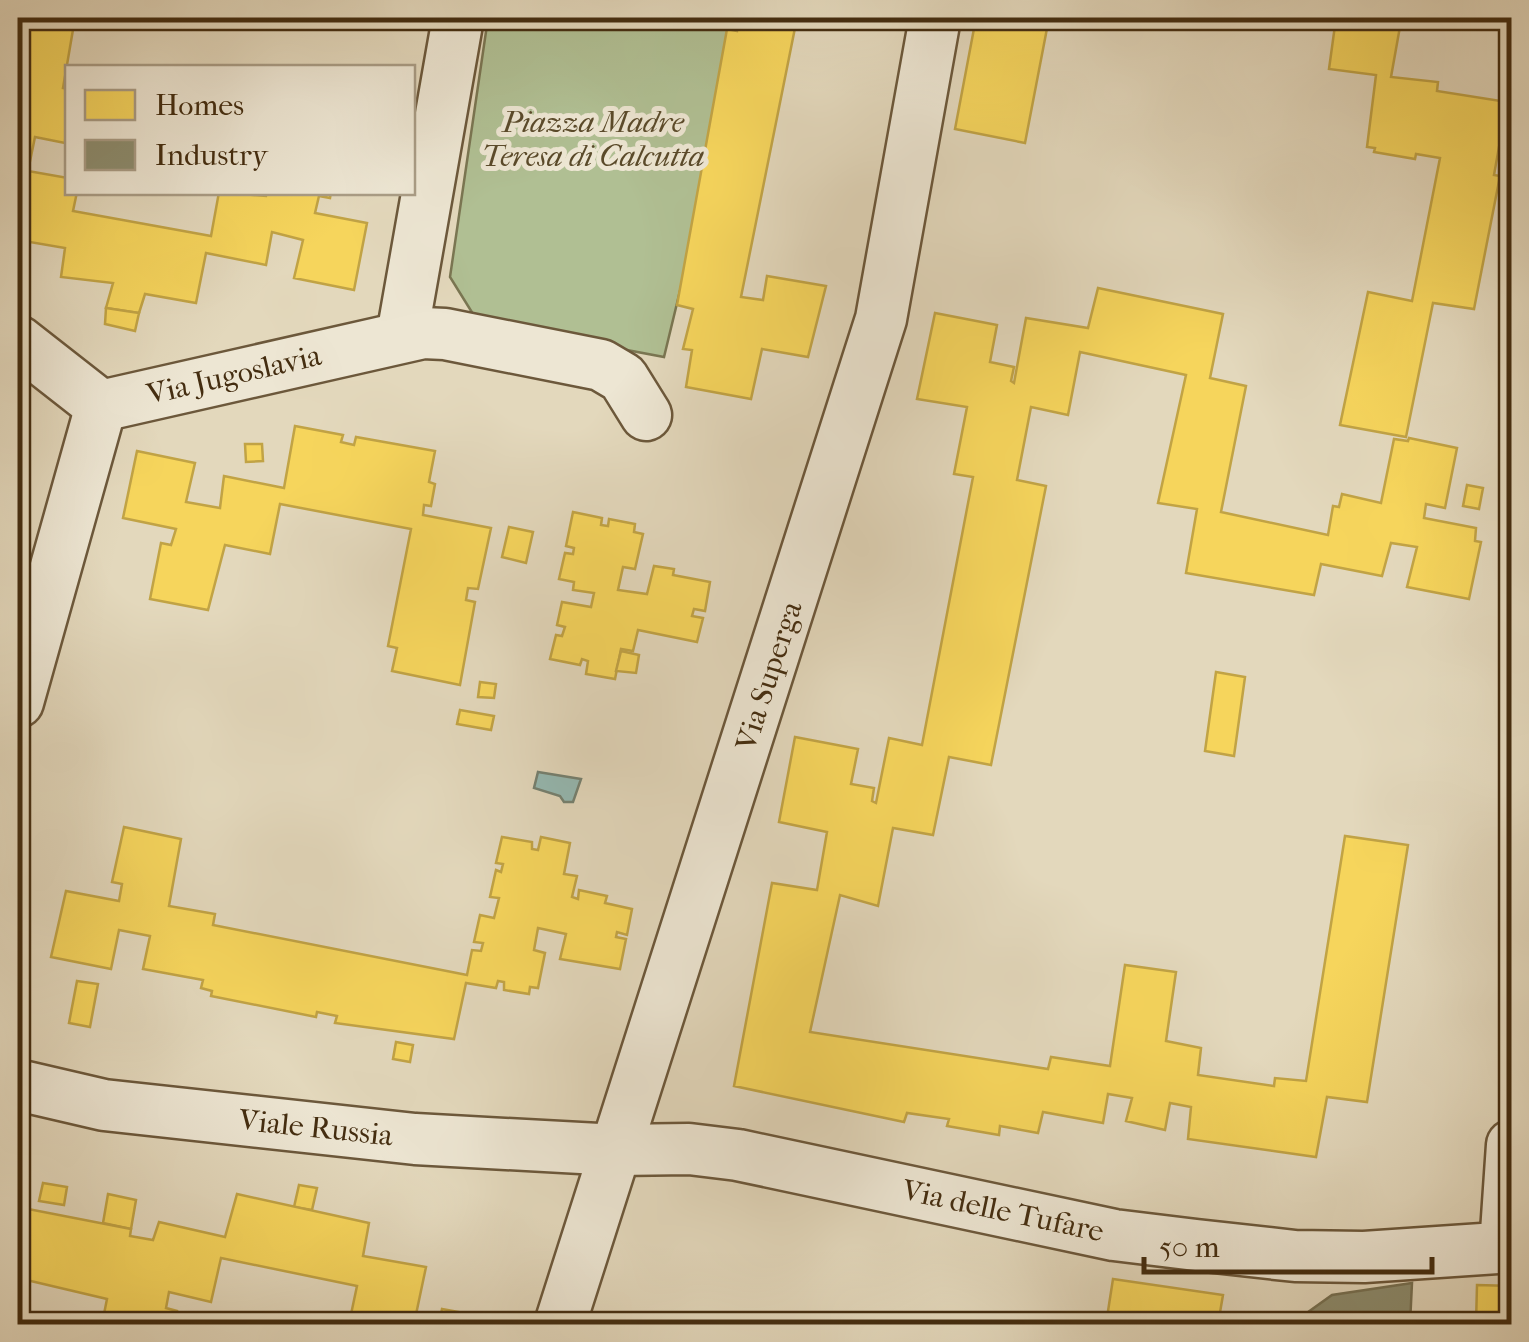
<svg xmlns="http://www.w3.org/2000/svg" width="1529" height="1342" font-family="'IM FELL French Canon',serif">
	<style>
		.green { fill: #b0bf93; stroke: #7a7652; stroke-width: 2.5 }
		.water { fill: #95b9b2; stroke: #758171; stroke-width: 2.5 }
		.homes { fill: #f6d55c; stroke: #c1a345; stroke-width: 2.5 }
		.industry { fill: #8c8c6e; stroke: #767052; stroke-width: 2.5 }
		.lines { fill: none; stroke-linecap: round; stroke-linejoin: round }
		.minor-casing { stroke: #6c583b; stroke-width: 55 }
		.minor { stroke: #ede6d3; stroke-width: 50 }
		.labels { text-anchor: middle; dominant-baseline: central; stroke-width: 10; stroke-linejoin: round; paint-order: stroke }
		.park-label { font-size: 30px; font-style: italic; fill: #5a4a2a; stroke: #ede6d3 }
		.street-label { font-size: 30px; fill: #442d10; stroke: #ede6d3 }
	</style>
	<rect width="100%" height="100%" fill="#e3d8bc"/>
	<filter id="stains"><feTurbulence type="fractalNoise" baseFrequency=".002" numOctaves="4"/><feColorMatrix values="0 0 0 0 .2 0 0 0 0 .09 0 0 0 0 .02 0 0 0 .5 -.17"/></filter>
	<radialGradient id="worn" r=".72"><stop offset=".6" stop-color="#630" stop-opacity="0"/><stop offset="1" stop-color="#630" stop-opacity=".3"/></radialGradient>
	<path class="green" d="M488,18h258l-82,339 -186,-35 -28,-45z"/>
	<path class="water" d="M538,772l43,7 -8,23h-9l-4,-6 -26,-8z"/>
	<g class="homes">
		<path d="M18,18h57l-12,70 5,1 -3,54 -30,-6 -7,34 40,7v14h9l-4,19 138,25 8,-44 47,4 1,-4h64l-1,6 -11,-2 -4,17 52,10 -13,67 -60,-12 9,-38 -31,-8 -6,33 -60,-12 -10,50 -51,-9 -6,19 -33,-5 7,-25 -52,-6 4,-29 -47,-8z"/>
		<path d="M739,18h58l-56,279 22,3 4,-24 59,10 -18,71 -46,-8 -11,50 -65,-12 6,-37 -9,-1 10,-40 -16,-4 50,-276 10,2z"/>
		<path d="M976,18h73l-24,125 -70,-14z"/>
		<path d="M1210,18h80l-2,11z"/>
		<path d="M1336,18l65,3 -10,56 47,5 -1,9 70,11 -13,73 6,1 -26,133 -41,-6 -27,134 -66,-12 28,-133 44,9 28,-143 -24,-4 -1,5 -41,-7 1,-4 -8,-1 9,-72 -47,-6z"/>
		<path d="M1098,288l125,26 -13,64 36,8 -25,126 107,23 5,-29 6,1 3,-13 39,9 13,-64 14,2 1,-3 48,10 -12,60 -19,-4 -2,14 52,10 -1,13 6,1 -12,57 -62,-12 10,-40 -26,-4 -9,33 -61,-12 -7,31 -128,-22 11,-64 -39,-6 28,-128 -106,-23 -12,63 -37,-8 -14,73 29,6 -55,279 -42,-8 -16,78 -40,-7 -15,78 -38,-11 -30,137 238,37 3,-12 59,9 15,-101 51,7 -10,69 35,7 -3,27 76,11 1,-8 31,3 39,-245 63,9 -41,257 -40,-5 -11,60 -128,-18 3,-32 -21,-4 -5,27 -39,-9 6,-23 -24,-4 -5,29 -60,-11 -5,21 -38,-7 -1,9 -52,-9 2,-7 -42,-6 -3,9 -170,-36 38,-203 45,7 10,-58 -48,-10 16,-85 63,12 -7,35 23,4 -2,13 4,2 13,-65 33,7 51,-268 -19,-3 13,-67 -50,-8 18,-86 62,12 -7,37 24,5 -3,14 3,2 12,-65 62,10z"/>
		<path d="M106,308l33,5 -4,18 -30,-7z"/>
		<path d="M18,392l9,2 -9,46z"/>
		<path d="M295,426l48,9 -2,7 13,3 2,-8 79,14 -6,31 6,2 -4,22 -7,-1 -1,10 68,13 -13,61 -10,-1 -2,12 9,2 -15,83 -68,-14 5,-23 -9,-2 23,-117 -131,-25 -10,50 -45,-9 -17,65 -58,-11 11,-56 10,2 5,-16 -53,-11 14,-67 58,12 -9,39 34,6 4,-32 60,12z"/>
		<path d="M245,444h17l1,17 -17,1z"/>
		<path d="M1467,485l16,3 -4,21 -16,-3z"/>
		<path d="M573,512l29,6 -1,7 7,1 1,-7 26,5 -1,8 9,2 -8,35 -12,-2 -5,23 29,4 7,-28 20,3 -1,6 37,7 -5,29 -11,-2 -2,7 11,2 -6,24 -59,-12 -5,21 -12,-2 -6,30 -29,-5 2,-13 -6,-2 -2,6 -30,-6 6,-24 6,1 3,-9 -8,-2 5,-23 29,5 3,-14 -21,-3 1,-8 -15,-3 6,-26 8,1 1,-6 -8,-2z"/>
		<path d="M509,527l24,5 -7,31 -24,-6z"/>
		<path d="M621,651l18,4 -3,18 -20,-2z"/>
		<path d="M1216,672l29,5 -11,79 -29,-5z"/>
		<path d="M480,682l16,2 -2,14 -16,-1z"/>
		<path d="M460,710l34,6 -3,14 -34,-6z"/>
		<path d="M124,827l57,12 -12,67 46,8 -2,11 254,50 5,-25 9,1 2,-8 -9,-1 6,-27 14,3 5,-20 -9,-1 6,-27 5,2 2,-8 -7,-1 6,-26 30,5v7l6,1 3,-13 29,6 -6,31 13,2 -5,21 6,2 1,-9 28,6 -2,7 27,6 -5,26 -10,-3 -1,5 10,2 -6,30 -60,-10 6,-25 -28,-6 -4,22 11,3 -7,35 -8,-1 -1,7 -25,-4v-8l-6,-1 -2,7 -30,-5 -12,56 -119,-16 2,-7 -20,-4 -1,5 -105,-21 1,-5 -11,-3 2,-8 -60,-11 7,-33 -31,-6 -8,39 -60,-12 15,-66 53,10 3,-17 -10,-2z"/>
		<path d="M77,981l21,3 -8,43 -21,-4z"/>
		<path d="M396,1042l17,3 -3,17 -17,-3z"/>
		<path d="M43,1183l24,4 -3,18 -25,-4z"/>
		<path d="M299,1185l18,3 -5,22 -18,-3z"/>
		<path d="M108,1194l28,6 -5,29 -28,-6z"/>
		<path d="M237,1194l132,29 -6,33 63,11 -12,57h-41l-23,-5 7,-33 -136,-28 -10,44 -42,-10 -3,16 11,3 -2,13h-73l5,-25 -89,-21v-71l113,22 -1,7 23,4 6,-18 66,15z"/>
		<path d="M1113,1279l110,16 -5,29h-112z"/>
		<path d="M1477,1285l35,1v38h-36z"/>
		<path d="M442,1309l66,12v3h-69z"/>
	</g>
	<path class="industry" d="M1412,1283l-2,41h-107l1,-9 28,-20z"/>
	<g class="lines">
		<defs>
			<g id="minor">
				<path d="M402,336l56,-318"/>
				<path d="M18,341l83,65"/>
				<path d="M18,702l83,-296 322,-73 22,1 156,31 22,13 23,37"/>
				<path d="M18,1085l86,20 311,34 202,11 72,-1 49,6 376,80 82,10 99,11 69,1 148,-10"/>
				<path d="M1505,1247l7,-102"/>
				<path d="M560,1324l321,-1005 54,-301"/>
			</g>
		</defs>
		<use href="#minor" class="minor-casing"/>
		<use href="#minor" class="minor"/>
	</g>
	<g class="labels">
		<g class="park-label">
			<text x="593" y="122">Piazza Madre<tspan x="593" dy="34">Teresa di Calcutta</tspan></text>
		</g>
		<g class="street-label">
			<text transform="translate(234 375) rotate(-13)">Via Jugoslavia</text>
			<text transform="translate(769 676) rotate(-72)">Via Superga</text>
			<text transform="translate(316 1128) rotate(6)">Viale Russia</text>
			<text transform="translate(1003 1211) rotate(12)">Via delle Tufare</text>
		</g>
	</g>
	<rect width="1529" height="1342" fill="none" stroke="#e3d8bc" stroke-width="60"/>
	<rect x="20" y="20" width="1489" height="1302" fill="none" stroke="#442d10" stroke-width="5"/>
	<rect x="30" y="30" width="1469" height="1282" fill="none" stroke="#442d10" stroke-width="2.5"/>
	<rect x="65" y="65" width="350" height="130" fill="#ede6d3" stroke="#a99c85" stroke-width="2.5"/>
	<rect x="85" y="90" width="50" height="30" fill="#f6d55c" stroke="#a99c85" stroke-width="2.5"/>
	<text x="155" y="115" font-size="30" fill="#442d10">Homes</text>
	<rect x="85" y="140" width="50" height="30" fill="#8c8c6e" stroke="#a99c85" stroke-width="2.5"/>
	<text x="155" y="165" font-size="30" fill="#442d10">Industry</text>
	<path d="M1144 1257v15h288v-15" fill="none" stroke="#442d10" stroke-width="5"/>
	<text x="1159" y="1257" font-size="30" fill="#442d10" stroke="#ede6d3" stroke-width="8" paint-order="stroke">50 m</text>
	<rect width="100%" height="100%" filter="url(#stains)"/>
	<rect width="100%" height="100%" fill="url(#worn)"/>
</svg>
